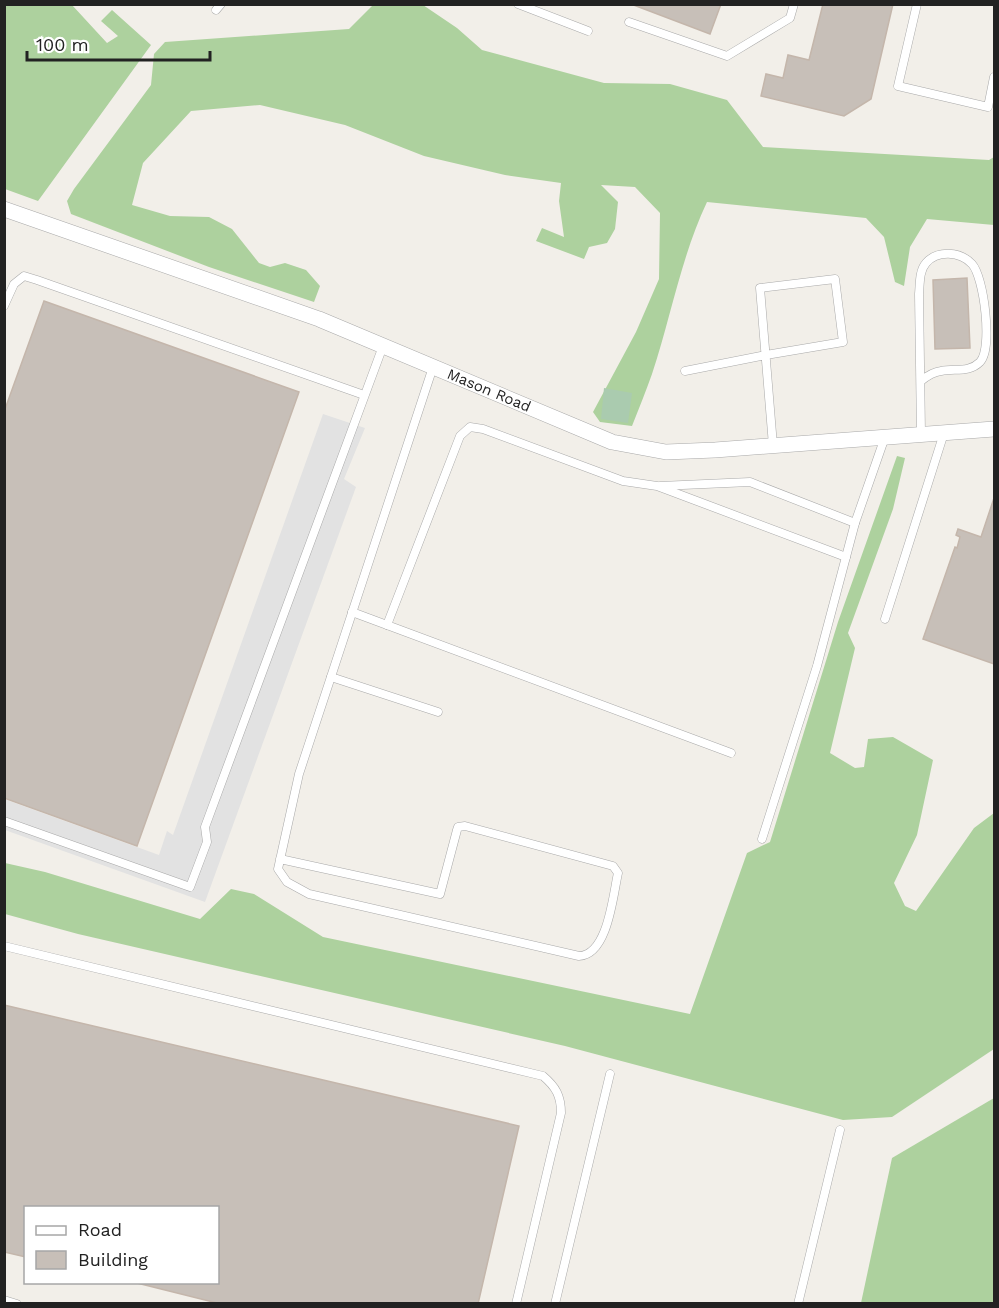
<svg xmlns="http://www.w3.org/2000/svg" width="999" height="1308" font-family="'Work Sans',sans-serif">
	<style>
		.forest { fill: #add19e }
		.cemetery { fill: #aacbaf }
		.parking { fill: #e2e2e2 }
		.building { fill: #c7bfb8; stroke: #c4b6ab; stroke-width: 1.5 }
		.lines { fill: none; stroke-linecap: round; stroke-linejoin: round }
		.lane-casing { stroke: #a9a9a9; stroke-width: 9 }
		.street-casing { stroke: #a9a9a9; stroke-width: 16 }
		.lane { stroke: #fff; stroke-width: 8 }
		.street { stroke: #fff; stroke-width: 15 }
		.labels { text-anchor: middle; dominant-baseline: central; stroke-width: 5; stroke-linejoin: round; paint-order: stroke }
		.street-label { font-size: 15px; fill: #222; stroke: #fff }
	</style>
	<rect width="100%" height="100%" fill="#f2efe9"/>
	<g class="forest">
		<path d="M374,4l49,1 34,23 25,22 122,33 66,1 57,16 36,47 226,13 5,-3v68l-67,-6 -17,28 -6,39 -9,-4 -11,-45 -18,-19 -159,-16c-26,55 -36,115 -55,172 -6,17 -13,34 -20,52l-32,-4 -7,-10 43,-80 23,-53 1,-66 -25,-26 -34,-2 17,17 -3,27 -8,14 -18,4 -5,12 -48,-18 6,-13 22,9 -5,-36 2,-18 -56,-8 -81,-19 -79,-31 -85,-20 -69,6 -48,52 -11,42 38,11 39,1 23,12 27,34 11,4 15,-4 21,7 14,16 -6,16 -105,-35 -138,-53 -4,-13 7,-12 77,-104 3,-31 11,-12 184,-13z"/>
		<path d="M4,5h68l35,38 11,-7 -17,-15 11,-11 39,35 -113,156 -33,-12z"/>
		<path d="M897,456l8,2 -12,51 -45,124 7,15 -25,105 25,15 9,-1 4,-28 25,-2 40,23 -16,75 -23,48 11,23 11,5 58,-83 20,-15v236l-102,68 -49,3 -278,-74 -487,-112 -73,-20v-51l40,9 155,47 31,-30 23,5 69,43 367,77 57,-161 23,-11 68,-220z"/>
		<path d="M994,1098v205h-133l31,-145z"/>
	</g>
	<path class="cemetery" d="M604,388l28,5 -4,30 -27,-4z"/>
	<path class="parking" d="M323,414l42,14 -21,51 12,8 -151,415 -200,-72 -1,-31 155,56 8,-24 6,4z"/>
	<g class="building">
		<path d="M631,4h90l-11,30z"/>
		<path d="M823,4h70l-22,95 -27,17 -83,-20 5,-22 17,4 5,-23 21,5z"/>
		<path d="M967,278l3,70 -35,1 -2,-69z"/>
		<path d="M44,301l255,91 -162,454 -133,-48v-386z"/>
		<path d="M994,498v166l-71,-25 32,-92 2,1 3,-11 -4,-2 2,-6 23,8z"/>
		<path d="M4,1005l515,121 -41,178h-257l-88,-22h85v-74h-192v49l-22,-5z"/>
	</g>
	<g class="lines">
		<defs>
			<g id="lane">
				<path d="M518,4l70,27"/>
				<path d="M917,4l-19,82 90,21 6,-30"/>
				<path d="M216,10l5,-6"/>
				<path d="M629,22l98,34 63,-38 4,-14"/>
				<path d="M4,306l10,-22 10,-8 13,4 327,115"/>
				<path d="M685,371l81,-16 77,-13 -8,-63 -75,9c4,52 9,105 13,158"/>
				<path d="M921,434l-2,-140c1,-10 0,-23 7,-31 11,-13 34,-12 46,1 12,13 21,84 8,98 -11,11 -25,6 -39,9 -8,1 -14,5 -20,10"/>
				<path d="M660,486l90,-4 105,41"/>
				<path d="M352,612l379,141"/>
				<path d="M885,619l59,-186"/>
				<path d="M387,625l73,-189 10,-9 13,2 140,52 34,5 189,71"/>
				<path d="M331,677l107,35"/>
				<path d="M4,821l186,66 17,-45 -2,-15 178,-481"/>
				<path d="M762,839l55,-173 38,-143 30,-86"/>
				<path d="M280,859l160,35 17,-64 1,-3 7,-1 148,40 5,7c-5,22 -10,82 -39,83l-270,-62 -22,-12 -9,-13 21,-95 134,-407"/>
				<path d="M4,946l539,130c13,11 18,20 18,37l-45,191"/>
				<path d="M4,1300l13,4"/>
				<path d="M555,1304l55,-230"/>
				<path d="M798,1304l42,-174"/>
			</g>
			<g id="street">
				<path id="s1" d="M4,209l315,110 293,123 54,10 49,-2 279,-21"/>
			</g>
		</defs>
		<use href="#lane" class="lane-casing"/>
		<use href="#street" class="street-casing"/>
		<use href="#lane" class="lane"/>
		<use href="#street" class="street"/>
	</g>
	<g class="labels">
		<g class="street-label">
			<text stroke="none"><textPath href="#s1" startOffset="518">Mason Road</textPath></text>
		</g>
	</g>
	<rect width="999" height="1308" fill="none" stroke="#222222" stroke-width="12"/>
	<rect x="24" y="1206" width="195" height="78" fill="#ffffff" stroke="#a7a7a7" stroke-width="1.5"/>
	<rect x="36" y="1226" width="30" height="9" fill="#ffffff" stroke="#a7a7a7" stroke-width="1.5"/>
	<text x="78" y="1236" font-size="18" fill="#222222">Road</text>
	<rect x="36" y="1251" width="30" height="18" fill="#c7bfb8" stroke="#a7a7a7" stroke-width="1.5"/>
	<text x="78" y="1266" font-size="18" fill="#222222">Building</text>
	<path d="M27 51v9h183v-9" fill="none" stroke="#222222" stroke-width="3"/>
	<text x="36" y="51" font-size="18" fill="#222222" stroke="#ffffff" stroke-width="4.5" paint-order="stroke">100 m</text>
</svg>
